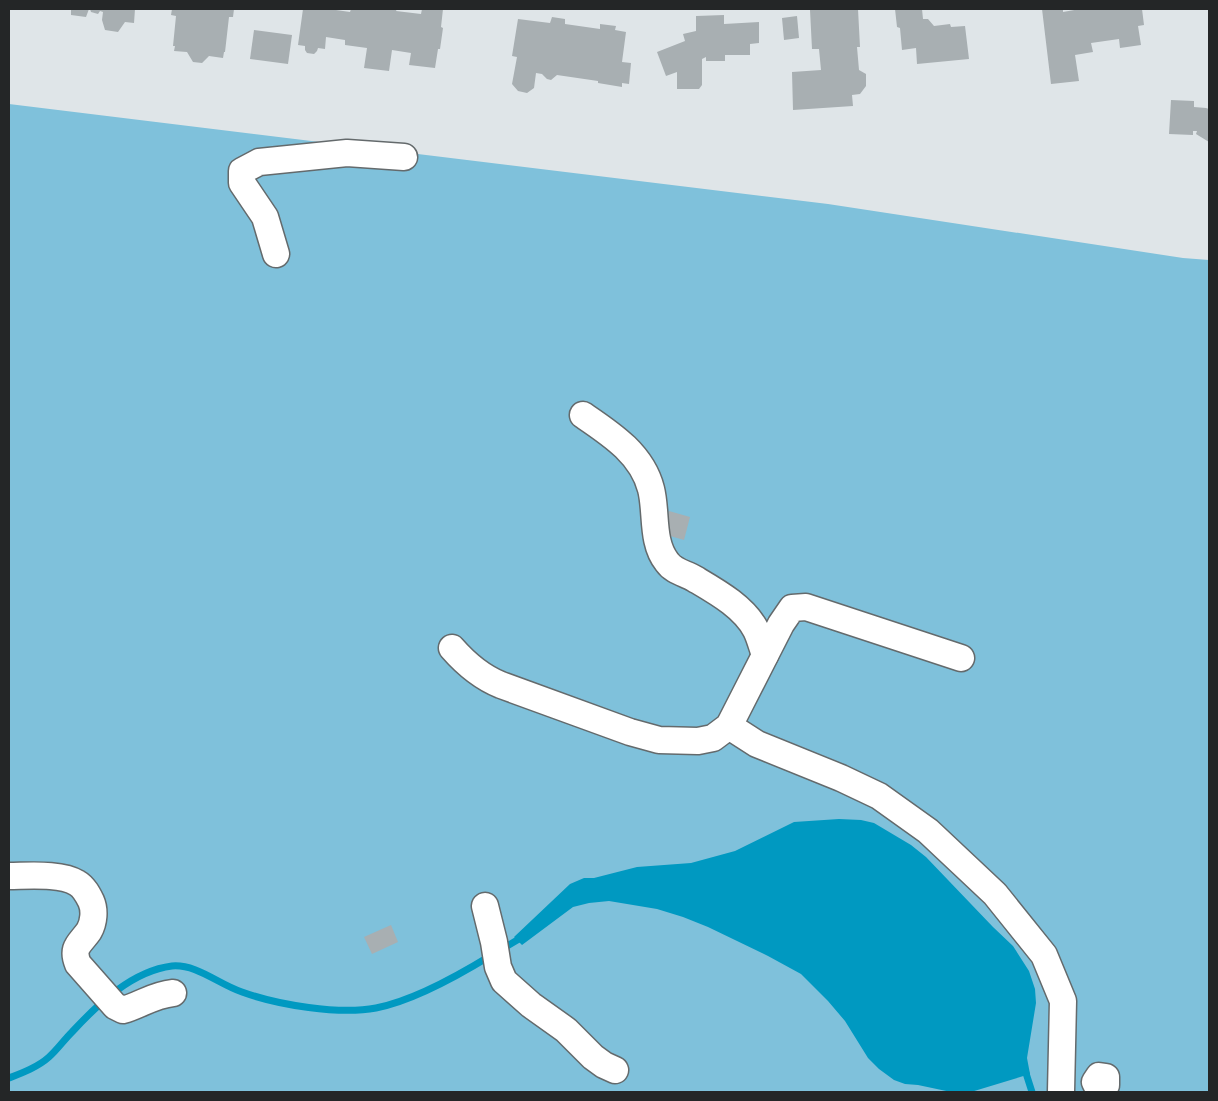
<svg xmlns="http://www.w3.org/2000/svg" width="1218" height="1101" font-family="'Alegreya Sans',sans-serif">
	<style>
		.green { fill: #7fc1db }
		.water { fill: #0099c1 }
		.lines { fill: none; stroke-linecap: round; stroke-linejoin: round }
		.stream { stroke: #0099c1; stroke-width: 7 }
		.building { fill: #a8afb2 }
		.minor-casing { stroke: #646a6c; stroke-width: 29 }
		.minor { stroke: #fff; stroke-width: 26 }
	</style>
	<rect width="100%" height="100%" fill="#dfe5e8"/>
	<path class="green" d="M9,104l819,100 355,54 26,2v832h-1200z"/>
	<path class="water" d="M839,819l22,1 13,3 37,22 15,12 67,70 20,19 16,25 6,18 1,14 -9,55 3,16 -59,18h-20l-33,-7 -13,-1 -11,-4 -15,-11 -11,-11 -23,-37 -17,-20 -27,-27 -33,-18 -60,-29 -25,-10 -26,-8 -48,-8 -20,2 -16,4 -51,38 -8,-8 56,-53 14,-6h10l43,-11 54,-4 44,-12 59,-29z"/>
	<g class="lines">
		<g class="stream">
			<path d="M502,949l22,-13"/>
			<path d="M1024,1067l8,25"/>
			<path d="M9,1078c13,-5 29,-11 40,-21 8,-7 15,-17 23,-25 26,-28 60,-61 100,-66 25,-2 46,18 70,26 36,13 97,23 134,16 36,-7 83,-33 114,-52"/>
		</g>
	</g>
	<g class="building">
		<path d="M71,9h18l-3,8 -15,-2z"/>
		<path d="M90,9h45l-1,14 -9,-1 -7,10 -13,-2 -3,-10 1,-8 -3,-1 -2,3 -7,-2z"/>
		<path d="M172,9h62l-1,8h-4l-4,35h-1l-1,6 -14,-2 -7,7 -9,-1 -6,-10 -13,-1 1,-5h-2l3,-30 -5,-1z"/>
		<path d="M303,9h26l21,3 1,-3h46l-1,2 25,3 1,-5h21l-2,18 2,1 -3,21h-2l-3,19 -26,-3 2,-12 -19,-3 -3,21 -25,-3 3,-20 -22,-3v-5l-19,-3 -1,12 -7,-1 -1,3 -3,3 -7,-1 -2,-3v-4l-7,-1z"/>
		<path d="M824,9h34l2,38h-3l2,23 7,4v12l-6,8 -8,1 1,11 -60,4 -1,-38 29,-2 -2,-21h-7l-2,-39z"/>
		<path d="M895,9h27l1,10h5l6,7 16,-2 1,3 14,-1 4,33 -52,5 -1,-16 -14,2 -2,-22 -3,-1z"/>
		<path d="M1042,9h21v3l17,-3h62l2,16 -6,1 3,19 -21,3 -1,-9 -28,4 2,9 -18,3 4,26 -28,3z"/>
		<path d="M724,15v9l35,-2v21l-9,1v11h-25v6h-19v-4l-4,2v26l-3,4h-22v-17l-11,4 -9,-24 28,-11 -2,-7 13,-3v-15z"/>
		<path d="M797,16l2,22 -15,2 -2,-22z"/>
		<path d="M552,17l13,2v5l35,5v-5l16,2 -1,4 11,2 -4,30 9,1 -2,21 -7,-1v4l-24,-4v-2l-41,-6 -6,5 -4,-1 -5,-5 -6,-1 -2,15 -7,5 -9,-2 -6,-7 5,-27 -5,-1 6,-37 32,4z"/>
		<path d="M254,30l38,5 -4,29 -38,-5z"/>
		<path d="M1171,100l23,1v6l12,1 3,1v33l-13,-8 1,-3h-4v4l-24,-1z"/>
		<path d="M669,511l21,6 -6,23 -21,-6z"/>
		<path d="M391,925l7,17 -26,12 -8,-17z"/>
	</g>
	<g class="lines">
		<defs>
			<g id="minor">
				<path d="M276,254l-11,-37 -23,-34v-12l17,-9 88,-9 57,4"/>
				<path d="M583,415c28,19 59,39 68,74 6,23 0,53 16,73 7,10 18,11 28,17 22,13 49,28 61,51 4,8 6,17 9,25"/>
				<path d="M452,648c14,16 29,29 49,37l129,47 29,8 39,1 15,-3 16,-12 52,-102 11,-16 14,-1 155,51"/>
				<path d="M729,726l28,18 84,34 38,18 49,35 67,63 49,61 19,46 -2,91"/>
				<path d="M9,876c19,0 52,-3 68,7 7,4 11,12 14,18 4,9 3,21 -2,30 -9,13 -18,16 -11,33l37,42 8,4c18,-5 30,-15 50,-17"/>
				<path d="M485,906l9,36 4,25 6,14 27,24 35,25 27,27 11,8 11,5"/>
				<path d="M1100,1092l-5,-10 4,-6 7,1v8"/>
			</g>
		</defs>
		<use href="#minor" class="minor-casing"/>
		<use href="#minor" class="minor"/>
	</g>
	<rect width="1218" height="1101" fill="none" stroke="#242627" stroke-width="20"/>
</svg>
